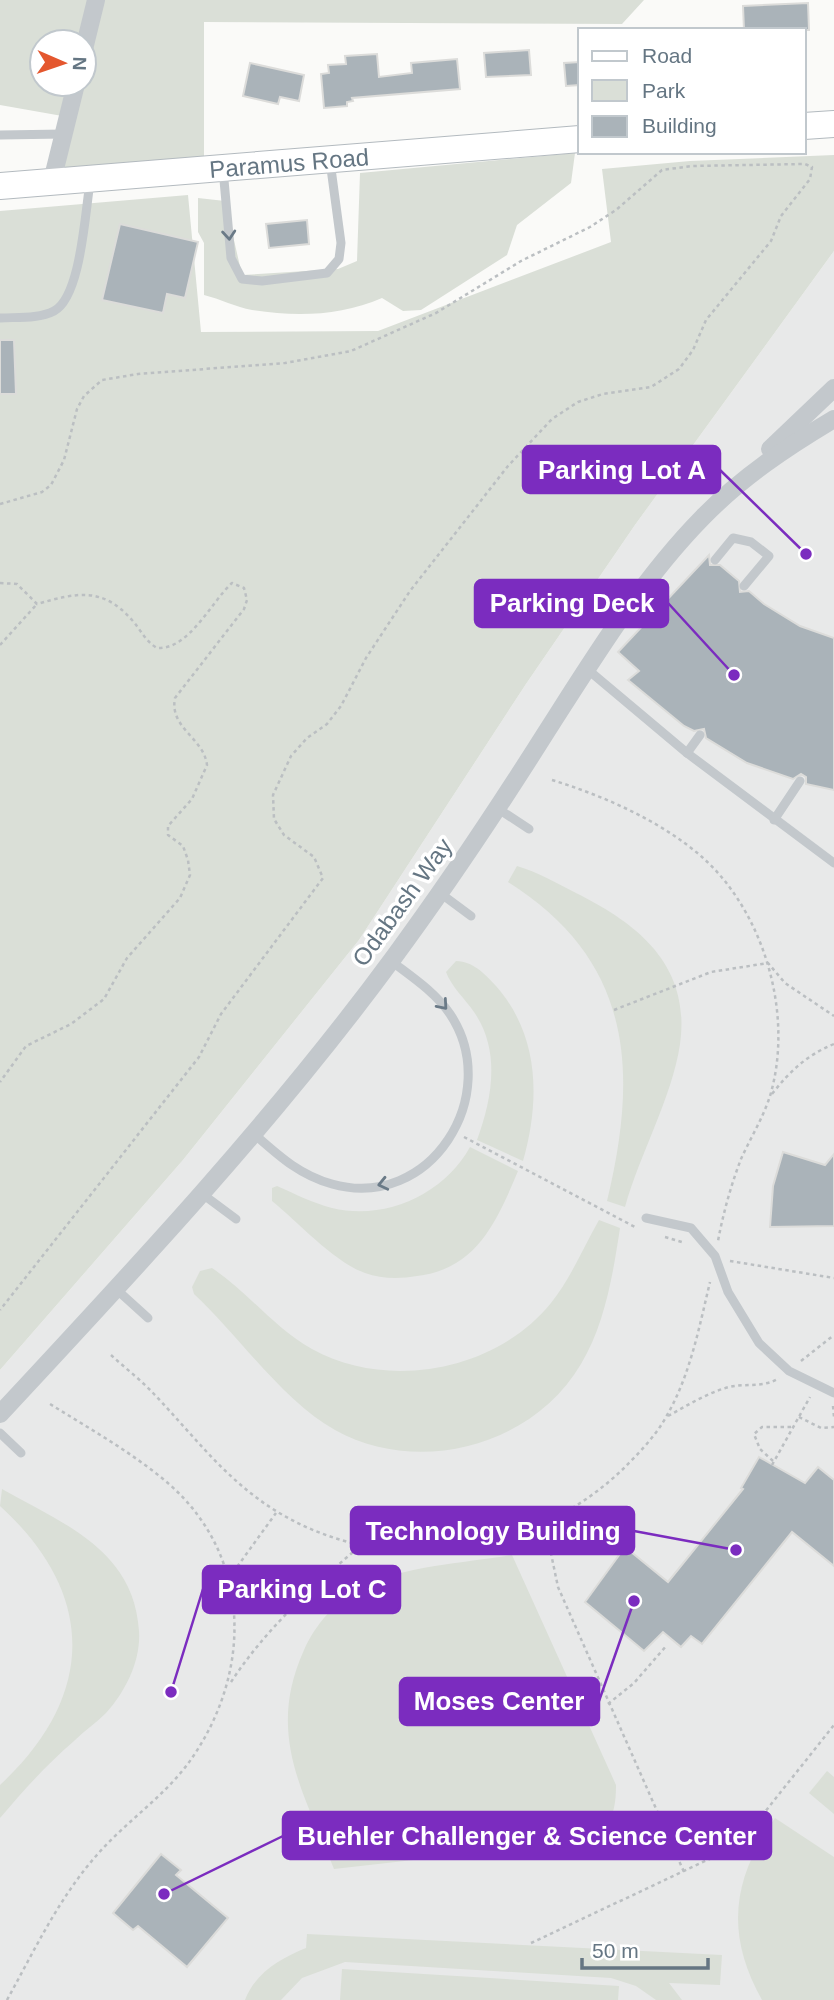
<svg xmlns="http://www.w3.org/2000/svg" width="834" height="2000" font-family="Arial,sans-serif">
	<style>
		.built { fill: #e8e9e9 }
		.green { fill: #dadfd7; fill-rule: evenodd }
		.building { fill: #aab3b9; stroke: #dcdcda; stroke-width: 2 }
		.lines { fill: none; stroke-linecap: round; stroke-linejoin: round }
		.secondary-casing { stroke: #b3babf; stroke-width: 28 }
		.path { stroke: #bbbfc2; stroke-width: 2.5; stroke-dasharray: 3.5 3.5; stroke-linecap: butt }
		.service { stroke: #c3c8cc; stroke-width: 9 }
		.minor { stroke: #c3c8cc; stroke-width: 18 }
		.secondary { stroke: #fff; stroke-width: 26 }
		.oneway { stroke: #6a7a87 }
		.labels { text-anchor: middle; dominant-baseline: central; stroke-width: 7; stroke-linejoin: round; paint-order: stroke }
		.street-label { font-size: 24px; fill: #657683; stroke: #fff }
		.leader { fill: none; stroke: #7b2cbf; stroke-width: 2.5 }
		.callout-dot { fill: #7b2cbf; stroke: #fff; stroke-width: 2.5 }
		.callout { fill: #7b2cbf; stroke: #7b2cbf; stroke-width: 2.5 }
		.callout-label { font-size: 26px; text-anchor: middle; font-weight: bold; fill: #fff }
	</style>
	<rect width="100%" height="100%" fill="#fafaf8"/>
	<path class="built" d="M834,251v1749h-834v-630l183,-210 176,-220 167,-256 109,-159z"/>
	<g class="green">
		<path d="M0,0h644l-22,24 -418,-2v147l-152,12 16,-64 -68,-12zM42,42h42v42h-42z"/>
		<path d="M575,153l-4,30 -54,42 -10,30 -86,55 -18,1 -21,-13c-41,18 -86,19 -130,12 -16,-3 -32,-11 -48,-15v-52l-6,-11v-34l27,3 17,74 96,-6 19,-8 3,-88z"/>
		<path d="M834,155v96l-199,274 -109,159 -167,256 -176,220 -183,210v-1159l188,-16 13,137 177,-1 233,-89 -9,-73 88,-8z"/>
		<path d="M517,866c20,6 40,17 59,27 62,31 115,72 104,151 -8,54 -40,109 -55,163l-18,-6c32,-132 25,-241 -99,-319z"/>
		<path d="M456,961c18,1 28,12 40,25 44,50 44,115 27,175l-46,-21c15,-41 24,-89 -3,-128 -9,-13 -23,-26 -28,-40z"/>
		<path d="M470,1147l48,24c-21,50 -41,98 -101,105 -17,3 -36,3 -52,-3 -31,-11 -67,-51 -93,-72v-13l5,-2c18,8 36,17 55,22 54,13 112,-14 138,-61z"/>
		<path d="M599,1220l21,8c-7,46 -15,96 -39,136 -49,83 -163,112 -246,66 -51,-28 -97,-95 -141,-136l-2,-7 8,-16 12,-3c35,23 62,60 100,81 76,42 184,22 239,-46 20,-25 32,-55 48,-83z"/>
		<path d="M2,1489c62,35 132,61 137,142 2,29 -13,60 -33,82 -10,10 -22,18 -32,28 -27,23 -51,50 -74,77v-33c96,-89 97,-191 0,-279z"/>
		<path d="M512,1555l104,230c0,35 -9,48 -43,57l-239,27c-31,-78 -68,-135 -30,-219 11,-25 32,-49 56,-62 42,-22 106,-25 152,-33z"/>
		<path d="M827,1771l7,6v37l-25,-21z"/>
		<path d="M775,1818l59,39v143h-72c-37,-66 -30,-121 13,-182z"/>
		<path d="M307,1934l415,21 -2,30 -51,-2 13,17h-26l-20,-14 -25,-8 -266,-16 -43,16 -21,22h-36c10,-27 36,-42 61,-52z"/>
		<path d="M342,1969l277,17 -1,14h-278z"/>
	</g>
	<g class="building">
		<path d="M808,3l1,27h-65l-1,-24z"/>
		<path d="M529,50l2,25 -45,2 -2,-24z"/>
		<path d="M377,54l2,23 33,-4 -1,-10 46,-4 3,30 -108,9 1,3 -6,1v4l-23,2 -3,-34 8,-1 -1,-8 18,-1 -1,-8z"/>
		<path d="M580,62v23l-14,1 -2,-23z"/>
		<path d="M250,63l54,12 -5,26 -19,-4 -2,7 -35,-8z"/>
		<path d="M307,220l2,24 -40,4 -3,-24z"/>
		<path d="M120,224l78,18 -13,56 -18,-4 -4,19 -61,-13z"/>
		<path d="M0,340h14l2,54h-16z"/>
		<path d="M709,555l1,10h10l19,16 1,11 9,-1 15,13 36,22 34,12v152l-28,-6v-7l-5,-3 -8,5 -46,-16 -41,-25 -2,-9 -10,2 -10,-5 -56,-46 11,-9 -21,-19z"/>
		<path d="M783,1152l42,13 9,-11v72l-64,1 3,-41z"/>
		<path d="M759,1457l46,26 13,-16 16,13v86l-42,-34 -90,112 -11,-8 -10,11 -18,-15 -19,19 -59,-49 40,-55 43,35 75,-93 -2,-1z"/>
		<path d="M161,1854l20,16 -5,5 52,43 -41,49 -49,-41 -5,4 -20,-17z"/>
	</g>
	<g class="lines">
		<defs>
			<g id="secondary">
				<path d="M804,126l30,-2"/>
				<path id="s1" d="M0,186l580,-47"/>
			</g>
		</defs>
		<use href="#secondary" class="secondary-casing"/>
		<g class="path">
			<path d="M0,504l42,-12 9,-7 13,-25 13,-51 7,-13 18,-16 36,-6 147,-11 66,-12 85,-38 85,-52 69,-34 26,-17 46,-40 30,-4 113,-2 7,3 -2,12 -29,37 -10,25 -65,79 -13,30 -14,19 -28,18 -48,7 -25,8 -26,17 -44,47 -98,125 -44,67 -25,48 -14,18 -20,14 -16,18 -18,39 1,24 10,16 30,22 9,21 -102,136 -22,43 -199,253"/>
			<path d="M0,583l17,1 20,20c39,-11 65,-18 95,16 9,10 13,21 25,28 32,2 54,-46 75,-65l12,5 3,12 -3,9 -69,89c-6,30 29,40 32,67l-15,34 -24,27v9l15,11 5,14 2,15 -10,23 -53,60 -23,41 -33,25 -45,22 -26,36"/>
			<path d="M0,645l37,-41"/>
			<path d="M552,780c52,16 109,41 150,77 63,56 92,159 68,239 -7,22 -20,43 -29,63 -10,26 -18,55 -23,82"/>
			<path d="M614,1010l97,-38 57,-9 17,20 49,33"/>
			<path d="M772,1094c18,-23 35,-39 62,-50"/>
			<path d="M464,1137l171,90"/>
			<path d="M665,1237l20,6"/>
			<path d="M730,1261l104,17"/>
			<path d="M111,1355c14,13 30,25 43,39 40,42 72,86 122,117 111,68 253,47 346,-41 16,-16 33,-33 44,-53 24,-41 33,-89 44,-135"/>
			<path d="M801,1361l33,-26"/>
			<path d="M833,1406l1,11"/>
			<path d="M668,1416c20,-11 39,-23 61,-29 17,-4 35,1 50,-9"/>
			<path d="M799,1417l22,11 13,-1"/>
			<path d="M773,1461l-13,-12 -6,-15 8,-7h31"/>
			<path d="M772,1465l38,-68"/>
			<path d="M561,1515l58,39"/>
			<path d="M545,1525l13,62 126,285"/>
			<path d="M229,1578l47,-65"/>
			<path d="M231,1682c34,-52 82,-96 129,-136"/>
			<path d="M608,1704l26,-21 33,-38"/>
			<path d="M531,1943l189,-89 25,-17 89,-112"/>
			<path d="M7,2000c27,-49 52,-102 89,-144 30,-35 70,-60 96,-98 60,-87 60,-201 -23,-274 -36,-31 -79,-55 -119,-80"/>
		</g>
		<g class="service">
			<path d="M0,135l64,-1"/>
			<path d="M223,169l8,89 11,21 20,2 65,-8 12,-14 2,-16 -11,-82"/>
			<path d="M0,318c17,-1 39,1 54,-7 27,-14 31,-99 36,-128"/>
			<path d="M715,560l18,-22 18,4 18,14 -25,30"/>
			<path d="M587,669l100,84 147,110"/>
			<path d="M687,753l13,-18"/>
			<path d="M497,808l32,21"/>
			<path d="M774,820l26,-39"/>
			<path d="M440,893l31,23"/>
			<path d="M253,1133c25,22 46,42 79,51 98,28 172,-89 118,-170 -15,-22 -38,-37 -59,-53"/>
			<path d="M201,1193l35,26"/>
			<path d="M646,1218l45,10 24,28 13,36 31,51 30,28 45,22"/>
			<path d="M116,1289l32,29"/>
			<path d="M0,1433l21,20"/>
		</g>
		<g class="minor">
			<path d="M84,49l12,-49"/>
			<path d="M52,181l24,-97"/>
			<path d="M770,449l64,-61"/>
			<path d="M0,1414c137,-147 275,-295 394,-457 53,-72 103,-147 151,-223 48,-75 96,-154 158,-217 39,-40 84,-70 131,-98"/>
		</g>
		<use href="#secondary" class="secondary"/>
	</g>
	<defs><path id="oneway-chevron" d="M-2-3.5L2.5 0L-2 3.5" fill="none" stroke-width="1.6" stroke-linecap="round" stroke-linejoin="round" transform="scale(1.75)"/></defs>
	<g class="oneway">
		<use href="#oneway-chevron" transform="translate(229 235) rotate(85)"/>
		<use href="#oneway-chevron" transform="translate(443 1005) rotate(49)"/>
		<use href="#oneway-chevron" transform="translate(383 1184) rotate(167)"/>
	</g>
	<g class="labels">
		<g class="street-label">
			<text stroke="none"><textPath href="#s1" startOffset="290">Paramus Road</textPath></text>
			<text transform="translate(402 902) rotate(-54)">Odabash Way</text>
		</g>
	</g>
	<path class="leader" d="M806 554L720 470M734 675L668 603M736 1550L634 1531M171 1692L203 1589M634 1601L599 1701M164 1894L283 1836"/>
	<g class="callout-dot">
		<circle cx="806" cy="554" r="7"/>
		<circle cx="734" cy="675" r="7"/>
		<circle cx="736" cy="1550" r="7"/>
		<circle cx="171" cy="1692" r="7"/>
		<circle cx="634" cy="1601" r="7"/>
		<circle cx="164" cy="1894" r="7"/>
	</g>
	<g class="callout">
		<rect x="523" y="446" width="197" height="47" rx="7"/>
		<rect x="475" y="580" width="193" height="47" rx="7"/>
		<rect x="351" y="1507" width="283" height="47" rx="7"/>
		<rect x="203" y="1566" width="197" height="47" rx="7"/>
		<rect x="400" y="1678" width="199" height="47" rx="7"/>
		<rect x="283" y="1812" width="488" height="47" rx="7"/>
	</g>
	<g class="callout-label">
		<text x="622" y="479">Parking Lot A</text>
		<text x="572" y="612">Parking Deck</text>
		<text x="493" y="1540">Technology Building</text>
		<text x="302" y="1598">Parking Lot C</text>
		<text x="499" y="1710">Moses Center</text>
		<text x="527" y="1845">Buehler Challenger &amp; Science Center</text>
	</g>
	<rect x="578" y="28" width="228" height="126" fill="#ffffff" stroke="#c1c8cd" stroke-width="2"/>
	<rect x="592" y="51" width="35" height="10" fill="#ffffff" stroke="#c1c8cd" stroke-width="2"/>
	<text x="642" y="63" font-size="21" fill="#657683">Road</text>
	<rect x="592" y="80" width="35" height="21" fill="#dadfd7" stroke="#c1c8cd" stroke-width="2"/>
	<text x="642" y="98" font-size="21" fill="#657683">Park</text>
	<rect x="592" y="116" width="35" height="21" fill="#aab3b9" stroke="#c1c8cd" stroke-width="2"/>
	<text x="642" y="133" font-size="21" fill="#657683">Building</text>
	<g transform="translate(63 63) rotate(92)"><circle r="33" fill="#ffffff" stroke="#c1c8cd" stroke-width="2"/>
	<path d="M0-5L12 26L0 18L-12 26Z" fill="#e4572e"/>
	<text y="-10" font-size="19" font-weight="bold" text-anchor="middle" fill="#657683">N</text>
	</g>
	<path d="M582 1958v10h126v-10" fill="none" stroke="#657683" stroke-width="3.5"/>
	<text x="592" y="1958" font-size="21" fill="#657683" stroke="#ffffff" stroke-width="5" paint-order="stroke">50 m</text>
</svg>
